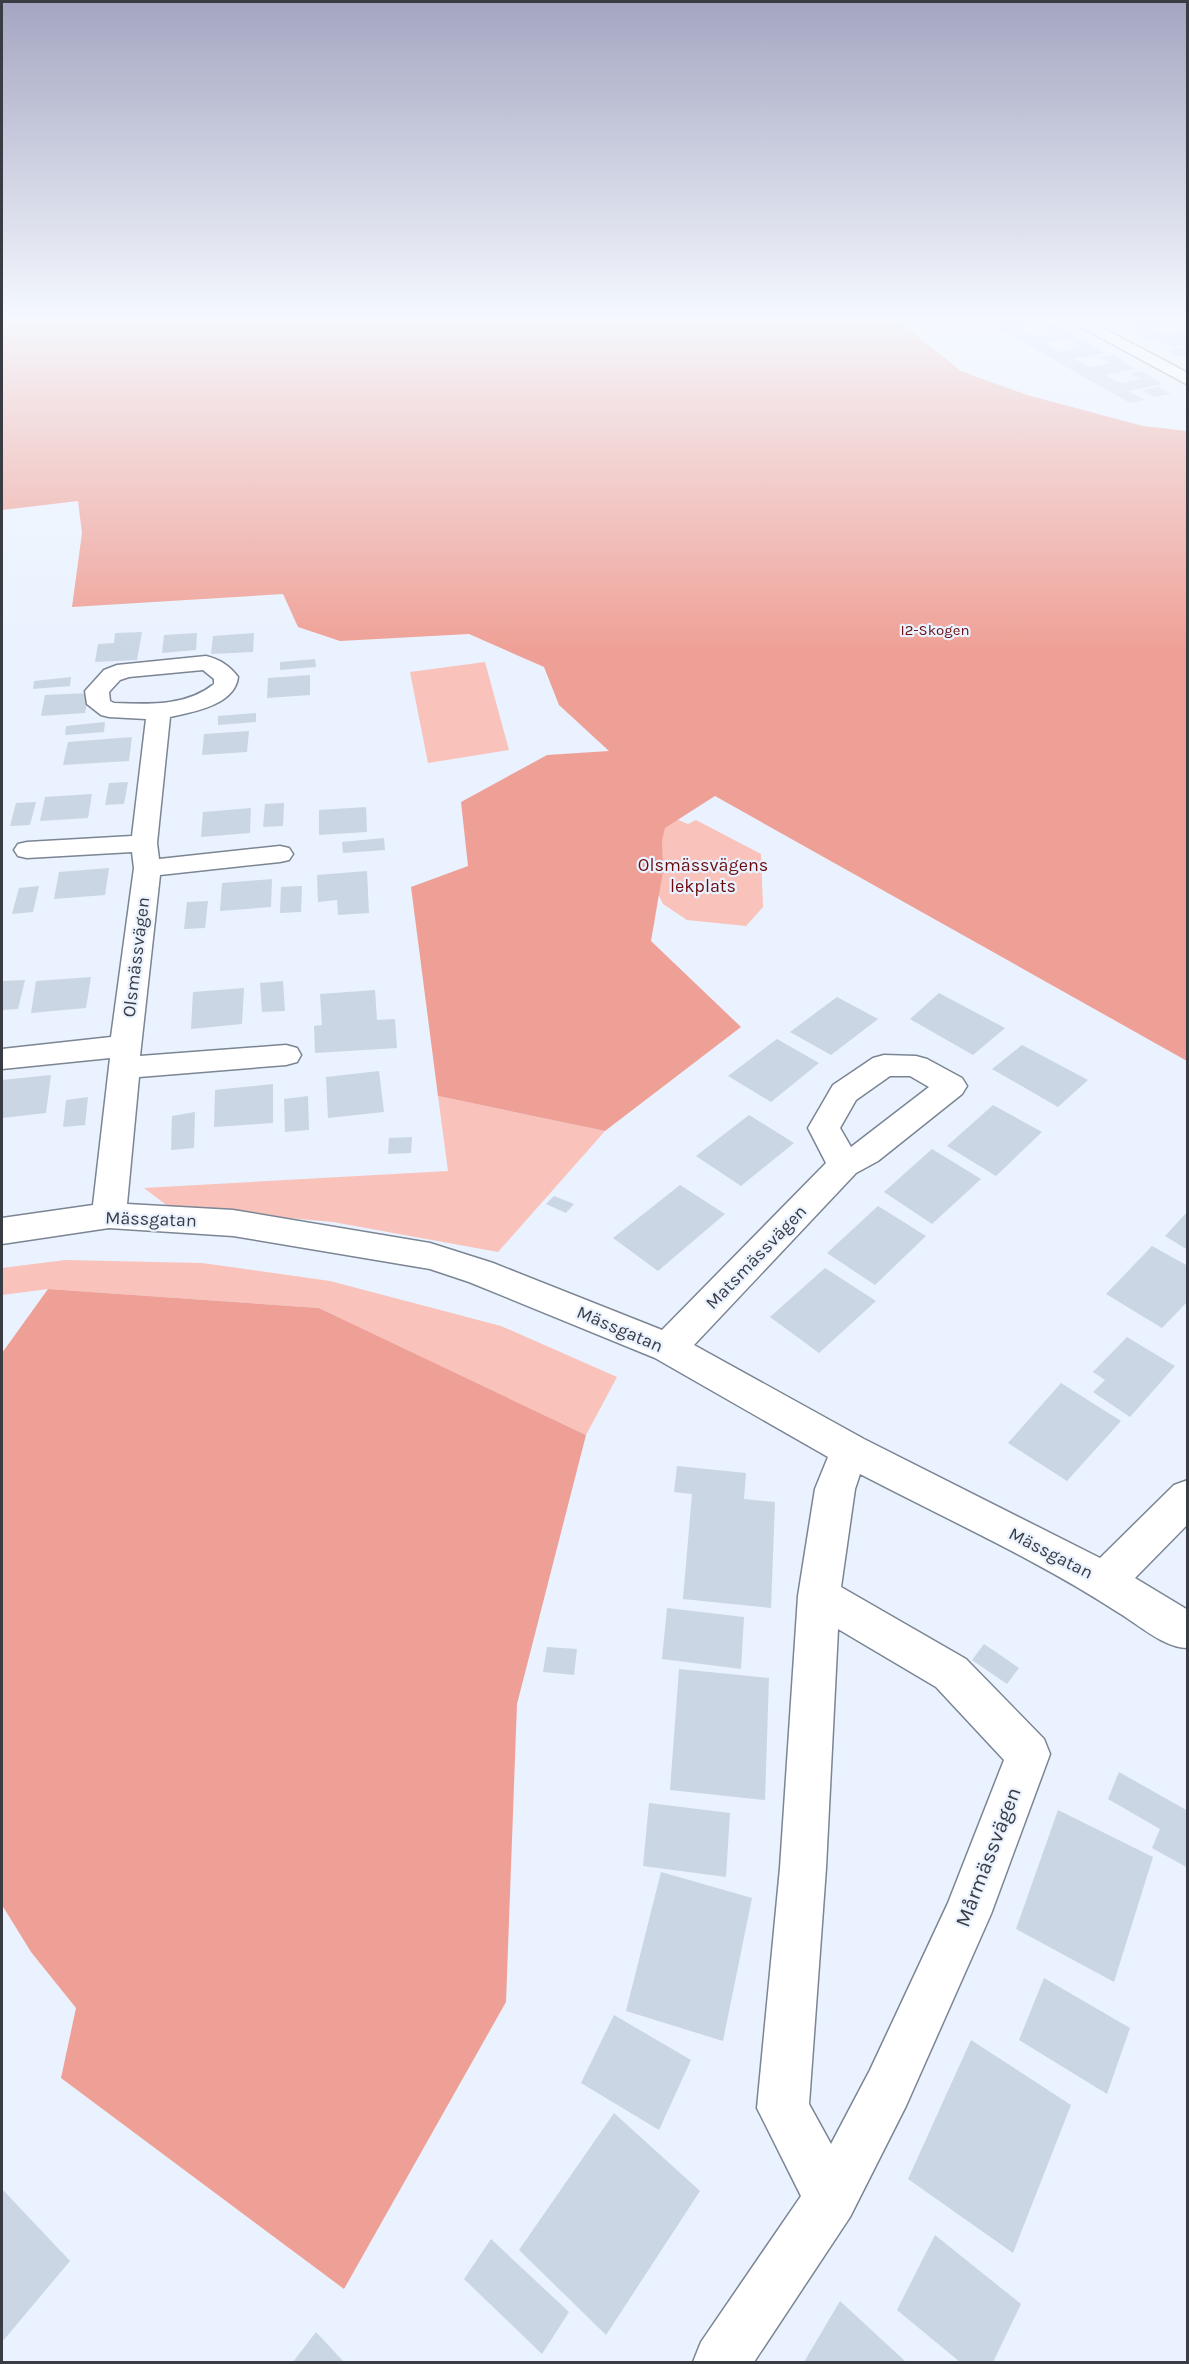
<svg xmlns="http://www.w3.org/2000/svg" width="1189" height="2364" viewBox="0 0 1189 2364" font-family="Karla,sans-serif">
<rect width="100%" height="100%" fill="#e9f2fe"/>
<path fill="#f9c2ba" d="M 485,662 L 509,750 L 428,763 L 410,672 Z
M 669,816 L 688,824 L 696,820 L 761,854 L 763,907 L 746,926 L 687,920 L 663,904 L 640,857 Z
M 438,1096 L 605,1131 L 498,1252 L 333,1222 L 169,1207 L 144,1188 L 448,1171 Z
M 65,1260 L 202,1263 L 330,1281 L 501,1326 L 617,1377 L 586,1435 L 319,1308 L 48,1289 L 2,1295 L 2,1268 Z"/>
<path fill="#efa096" d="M 2,319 L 896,319 L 961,371 L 1027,395 L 1143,426 L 1187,431 L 1187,1061 L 715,796 L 665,828 L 662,840 L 663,871 L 651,941 L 741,1027 L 605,1131 L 438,1096 L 411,887 L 468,866 L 461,802 L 547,755 L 609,751 L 559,705 L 544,667 L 469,634 L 340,641 L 298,627 L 283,594 L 72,607 L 82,533 L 78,501 L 2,510 Z
M 48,1289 L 319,1308 L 586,1435 L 517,1704 L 506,2002 L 344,2289 L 61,2078 L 76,2008 L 31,1952 L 2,1905 L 2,1353 Z"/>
<path fill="#cad6e4" d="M 989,319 L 1009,319 L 1013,321 L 1039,319 L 1048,324 L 1020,329 L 1033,336 L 1052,333 L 1041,327 L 1055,324 L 1076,337 L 1045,343 L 1060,352 L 1082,347 L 1072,342 L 1084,340 L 1105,353 L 1074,359 L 1089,367 L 1110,363 L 1100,357 L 1114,355 L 1135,369 L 1105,375 L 1120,383 L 1140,379 L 1129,373 L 1142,371 L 1162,384 L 1128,391 L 1145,400 L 1130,403 L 992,325 L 998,324 Z
M 1108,319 L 1161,319 L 1172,325 L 1140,331 L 1121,321 L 1115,323 Z
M 1155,330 L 1165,335 L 1186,331 L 1188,345 L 1173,347 L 1154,338 L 1148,339 L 1137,333 Z
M 1184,347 L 1188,348 L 1188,356 L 1177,356 L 1167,350 Z
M 1159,387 L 1171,394 L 1154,397 L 1142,390 Z
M 142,632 L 137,660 L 95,662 L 98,644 L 114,643 L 115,633 Z
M 197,633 L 196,650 L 162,653 L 164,635 Z
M 254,633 L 253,652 L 211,654 L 213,636 Z
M 315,659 L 316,667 L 280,670 L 280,662 Z
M 310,675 L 310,695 L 267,698 L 268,678 Z
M 71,677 L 70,686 L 33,689 L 34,681 Z
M 89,693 L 85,713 L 41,716 L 45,695 Z
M 256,713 L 256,722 L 218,725 L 218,716 Z
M 105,722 L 104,732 L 65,735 L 66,726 Z
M 249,731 L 247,752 L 202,755 L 204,734 Z
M 132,737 L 129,761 L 63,765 L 68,742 Z
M 128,782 L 124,804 L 105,805 L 109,783 Z
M 92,794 L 88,818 L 40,821 L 45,797 Z
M 36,802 L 30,825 L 10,826 L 16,803 Z
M 284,803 L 283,826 L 263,827 L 265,804 Z
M 366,807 L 367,832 L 319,835 L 319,810 Z
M 251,808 L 250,833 L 201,837 L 203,812 Z
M 384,838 L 385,850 L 343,853 L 342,842 Z
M 109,868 L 105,895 L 54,899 L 59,872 Z
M 367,871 L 369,913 L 338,915 L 337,900 L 318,902 L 317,875 Z
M 272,879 L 271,907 L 220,911 L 222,883 Z
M 39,886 L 33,912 L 12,914 L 19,888 Z
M 302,886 L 301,912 L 280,913 L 281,887 Z
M 208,901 L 205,928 L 184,929 L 187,902 Z
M 91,977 L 86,1008 L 31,1013 L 36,981 Z
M 25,980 L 18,1009 L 2,1010 L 2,981 Z
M 283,981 L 285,1011 L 262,1012 L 260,983 Z
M 244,988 L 242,1024 L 191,1029 L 193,992 Z
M 375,990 L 377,1020 L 395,1019 L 397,1048 L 315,1053 L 314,1026 L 322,1025 L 320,994 Z
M 939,993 L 1005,1028 L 973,1055 L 910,1019 Z
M 837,997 L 878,1019 L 831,1055 L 790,1032 Z
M 777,1039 L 819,1063 L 771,1102 L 728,1076 Z
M 1022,1045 L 1088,1080 L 1058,1107 L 992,1069 Z
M 379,1071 L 384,1112 L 328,1118 L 326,1077 Z
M 51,1075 L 46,1113 L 2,1118 L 2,1080 Z
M 273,1084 L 273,1123 L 214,1127 L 215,1090 Z
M 308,1096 L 309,1130 L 285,1132 L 284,1099 Z
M 88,1097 L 85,1125 L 63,1127 L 66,1100 Z
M 993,1105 L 1042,1132 L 996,1176 L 947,1146 Z
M 195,1112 L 194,1148 L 171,1150 L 172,1116 Z
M 749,1115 L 794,1143 L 741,1186 L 696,1156 Z
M 412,1137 L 411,1153 L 388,1154 L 389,1138 Z
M 932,1149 L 981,1179 L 932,1224 L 884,1192 Z
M 680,1185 L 725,1214 L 658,1271 L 613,1238 Z
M 554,1196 L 574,1204 L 566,1213 L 546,1204 Z
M 878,1206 L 926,1236 L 875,1285 L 827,1253 Z
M 1188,1211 L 1188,1250 L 1165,1236 Z
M 1152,1246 L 1188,1266 L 1188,1301 L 1162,1328 L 1106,1294 Z
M 825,1268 L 876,1301 L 819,1353 L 770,1317 Z
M 1127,1337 L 1175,1366 L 1130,1417 L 1093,1392 L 1105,1380 L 1093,1372 Z
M 1061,1383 L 1121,1421 L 1067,1481 L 1008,1443 Z
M 677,1466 L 746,1473 L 744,1499 L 775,1502 L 771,1608 L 683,1599 L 692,1494 L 674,1492 Z
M 667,1608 L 744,1617 L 741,1669 L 662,1659 Z
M 984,1644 L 1019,1668 L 1007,1684 L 972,1660 Z
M 547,1647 L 577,1649 L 574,1675 L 543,1672 Z
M 679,1669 L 769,1678 L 765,1800 L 670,1790 Z
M 1119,1772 L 1188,1811 L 1188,1868 L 1152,1848 L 1160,1829 L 1108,1799 Z
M 649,1803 L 730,1813 L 726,1877 L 643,1866 Z
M 1058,1810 L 1153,1857 L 1114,1982 L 1016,1929 Z
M 661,1872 L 752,1898 L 723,2041 L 626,2011 Z
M 1044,1978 L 1130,2028 L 1107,2094 L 1019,2040 Z
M 614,2015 L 691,2060 L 659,2130 L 581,2083 Z
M 971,2040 L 1071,2105 L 1013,2253 L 908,2179 Z
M 614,2113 L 700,2191 L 606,2335 L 519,2250 Z
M 2,2189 L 70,2261 L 2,2342 Z
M 935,2235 L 1021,2304 L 993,2362 L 960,2362 L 897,2310 Z
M 491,2239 L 569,2312 L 542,2354 L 464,2279 Z
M 840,2301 L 906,2362 L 804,2362 Z
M 316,2332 L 344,2362 L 293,2362 Z"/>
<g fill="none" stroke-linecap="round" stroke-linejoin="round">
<defs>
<path id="minor" d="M 1066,319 L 1086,319 L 1188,373 L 1188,385 Z
M 206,656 C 219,659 230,666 238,677 C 235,705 193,712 170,717 L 157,843 L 159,859 L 280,846 L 289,848 L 293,854 L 289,860 L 280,862 L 160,875 L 140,1056 L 286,1045 L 297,1048 L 301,1055 L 297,1062 L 286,1065 L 139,1077 L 127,1204 L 233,1210 L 430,1243 L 493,1263 L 662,1330 L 826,1163 L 808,1128 L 833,1085 L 873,1058 L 884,1055 L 916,1056 L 927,1059 L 962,1078 L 967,1086 L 962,1094 L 878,1161 L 856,1173 L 694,1345 L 864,1439 L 1100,1558 L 1174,1485 L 1188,1480 L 1188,1524 L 1135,1578 L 1188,1610 L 1188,1648 C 1164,1648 1139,1625 1119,1613 C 1038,1560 946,1519 860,1474 L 855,1489 L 841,1587 L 966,1659 L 1044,1739 L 1050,1754 L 991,1914 L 906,2106 L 850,2217 L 754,2362 L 693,2362 L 701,2342 L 801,2196 L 757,2108 L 780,1868 L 798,1596 L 815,1489 L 828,1457 L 655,1358 L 469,1282 L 430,1269 L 233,1236 L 109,1228 L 2,1244 L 2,1218 L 93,1205 L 110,1058 L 2,1069 L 2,1049 L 111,1037 L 134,868 L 132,852 L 27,858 L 18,856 L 14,850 L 18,844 L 27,842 L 132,836 L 146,719 L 109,717 L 101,715 L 87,704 L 85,691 L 104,670 L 117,665 ZM 203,670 L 214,679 L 214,684 C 185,707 149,704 114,703 L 110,701 L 109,692 L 120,680 L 129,677 ZM 890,1076 L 910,1076 L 929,1087 L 851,1147 L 840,1128 L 856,1100 ZM 838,1629 L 936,1687 L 1004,1760 L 948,1903 L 870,2070 L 831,2144 L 809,2104 L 826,1868 Z"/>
</defs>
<use href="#minor" stroke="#7b8593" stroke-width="3"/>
<use href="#minor" fill="#fff" fill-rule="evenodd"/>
</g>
<linearGradient id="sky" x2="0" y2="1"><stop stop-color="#a4a6c1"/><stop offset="0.49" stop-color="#f5f9ff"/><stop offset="1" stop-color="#f5f9ff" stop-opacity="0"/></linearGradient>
<rect width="1189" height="650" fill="url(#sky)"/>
<g text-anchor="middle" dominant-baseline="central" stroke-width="4.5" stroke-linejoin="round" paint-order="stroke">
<g font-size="15" fill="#6b0d0e" stroke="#e9f2fe">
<text x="935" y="630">I2-Skogen</text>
</g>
<g font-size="18" fill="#6b0d0e" stroke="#e9f2fe">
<text x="703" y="865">Olsmässvägens<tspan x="703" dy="21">lekplats</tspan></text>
</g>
<g font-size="18" fill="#393d43" stroke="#e9f2fe">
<text transform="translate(136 957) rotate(-83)">Olsmässvägen</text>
<text transform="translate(151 1219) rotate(2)">Mässgatan</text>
<text transform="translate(756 1257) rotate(-46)">Matsmässvägen</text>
<text transform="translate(620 1329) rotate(23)">Mässgatan</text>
<text transform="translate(1051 1553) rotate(27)">Mässgatan</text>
</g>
<g font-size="21" fill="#393d43" stroke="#e9f2fe">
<text transform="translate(988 1857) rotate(-69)">Mårmässvägen</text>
</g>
</g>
<rect width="1189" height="2364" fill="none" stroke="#393d43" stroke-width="6"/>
</svg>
